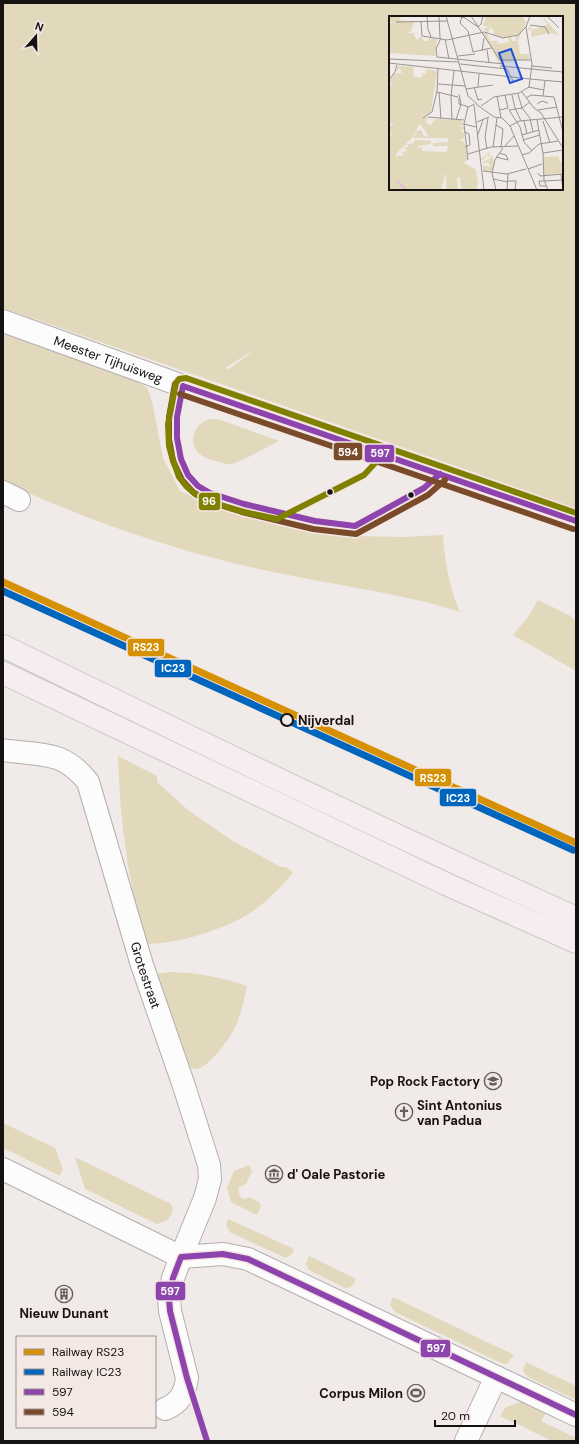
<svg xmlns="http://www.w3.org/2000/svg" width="579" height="1444" viewBox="0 0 579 1444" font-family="'DM Sans',sans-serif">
<rect width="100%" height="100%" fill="#f0eae8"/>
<path fill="#e2d9bc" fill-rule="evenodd" d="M 3,3 L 576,3 L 576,508 L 3,308 ZM 390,17 L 562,17 L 562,189 L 390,189 ZM 257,348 L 229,369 L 225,368 Z
M 3,334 L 133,379 L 147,388 L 152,401 L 163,458 L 180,491 L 212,505 L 273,523 L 311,530 L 358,536 L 404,537 L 443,535 C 445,562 449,587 460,612 C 446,608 432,603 417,600 C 356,586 294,578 233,563 C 154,544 77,515 3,482 Z
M 210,419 L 218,419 L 279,441 C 266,447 244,461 231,464 C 226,465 220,462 216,461 C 211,460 205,458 201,455 C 187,444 193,423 210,419 Z
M 538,600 L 569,615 L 576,621 L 576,671 L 513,635 L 528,617 Z
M 118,756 L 157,776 L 157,782 L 189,811 L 233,841 L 281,867 L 286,867 L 293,872 C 283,886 269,899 256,909 C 228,929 179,944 145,944 C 138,913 130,882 126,851 C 121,819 119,788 118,756 Z
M 171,972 C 199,973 221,977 247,986 C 244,1002 240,1018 233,1031 C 228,1041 207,1069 196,1069 C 192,1069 190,1067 188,1064 L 155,974 Z
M 3,1123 L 55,1148 L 63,1169 L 60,1176 L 3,1148 Z
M 75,1157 L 171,1204 L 173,1210 L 168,1220 L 157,1224 L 85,1189 Z
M 249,1165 L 252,1171 L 246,1184 L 238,1188 L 240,1197 L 245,1199 L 249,1197 L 260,1203 L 261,1206 L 257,1215 L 231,1202 L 227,1188 L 234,1171 Z
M 228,1219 L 294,1249 L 292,1254 L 286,1258 L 231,1233 L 226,1226 Z
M 309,1256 L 356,1279 C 353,1285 352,1288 345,1288 L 309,1270 L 306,1264 Z
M 393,1297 L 514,1355 L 507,1364 L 501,1363 L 395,1312 L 390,1305 Z
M 526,1362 L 576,1386 L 576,1400 L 528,1377 L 523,1371 Z
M 520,1402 L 525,1402 L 546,1413 L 541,1421 L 576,1438 L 576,1441 L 552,1441 L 500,1416 L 506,1407 Z"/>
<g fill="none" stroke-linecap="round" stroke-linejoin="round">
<defs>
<g id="minor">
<path id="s1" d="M 3,321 L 183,386 L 576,521"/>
<path d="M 3,492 L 19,500"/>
<path id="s2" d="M 3,750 C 40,756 62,749 88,782 L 142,965 L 184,1086 L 209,1165 L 210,1179 L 205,1198 L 181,1257 L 173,1278 L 169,1298 L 170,1311 L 187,1378 C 185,1393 180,1403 165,1409"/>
<path d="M 3,1169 L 181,1257 L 223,1254 L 248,1259 L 576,1415"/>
<path d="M 466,1441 L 496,1377"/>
</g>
<path id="major" d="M 3,646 C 193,739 384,831 576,918
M 3,673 L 446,884 L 576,942"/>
</defs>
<use href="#minor" stroke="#b4afae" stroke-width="24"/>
<use href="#major" stroke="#cbc8c7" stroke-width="24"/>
<use href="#minor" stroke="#fdfcfc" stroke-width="22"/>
<use href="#major" stroke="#f5edef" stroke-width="22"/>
<defs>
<path id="bus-1" d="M 183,386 L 576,521
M 183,386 L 177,417 L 177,438 L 181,459 L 188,475 L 198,486 L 210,493 L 244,504 L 315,521 L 355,526 L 424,488 L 440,474
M 207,1441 L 187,1378 L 170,1311 L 169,1298 L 173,1278 L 181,1257 L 223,1254 L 248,1259 L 576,1415"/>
<path id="bus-2" d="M 175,384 L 169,417 L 169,439 L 173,461 L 182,480 L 193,492 L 208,501 L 242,512 L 313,529 L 356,534 L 428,495 L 445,480
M 180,394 L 573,529"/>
<path id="bus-3" d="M 377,461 L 364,475 L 277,519 L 244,512 L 213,503 L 195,494 L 186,486 L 179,477 L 172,457 L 169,446 L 168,424 L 176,383 L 179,379 L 186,378 L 576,513"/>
</defs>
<use href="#bus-1" stroke="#f4e8e5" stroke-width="9"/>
<use href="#bus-2" stroke="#f4e8e5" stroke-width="9"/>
<use href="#bus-3" stroke="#f4e8e5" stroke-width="9"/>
<use href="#bus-1" stroke="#8e44ad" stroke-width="6"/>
<use href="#bus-2" stroke="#7a4b2a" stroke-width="6"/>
<use href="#bus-3" stroke="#808000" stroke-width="6"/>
<defs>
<path id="rail-1" d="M 3,582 L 576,843"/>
<path id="rail-2" d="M 3,591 L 573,850"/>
</defs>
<use href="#rail-1" stroke="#f4e8e5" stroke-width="10"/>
<use href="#rail-2" stroke="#f4e8e5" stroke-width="10"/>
<use href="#rail-1" stroke="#d59003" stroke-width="7"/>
<use href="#rail-2" stroke="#0065bd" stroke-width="7"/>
</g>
<defs>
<symbol id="school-ring" viewBox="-11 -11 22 22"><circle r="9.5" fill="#f4e8e5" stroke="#625e5c" stroke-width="1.5"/><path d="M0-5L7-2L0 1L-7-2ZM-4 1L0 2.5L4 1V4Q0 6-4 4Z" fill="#625e5c"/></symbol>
<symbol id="church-ring" viewBox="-11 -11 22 22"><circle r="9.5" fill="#f4e8e5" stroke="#625e5c" stroke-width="1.5"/><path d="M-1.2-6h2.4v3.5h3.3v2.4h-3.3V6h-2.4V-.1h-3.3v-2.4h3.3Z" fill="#625e5c"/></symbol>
<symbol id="museum-ring" viewBox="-11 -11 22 22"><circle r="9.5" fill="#f4e8e5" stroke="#625e5c" stroke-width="1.5"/><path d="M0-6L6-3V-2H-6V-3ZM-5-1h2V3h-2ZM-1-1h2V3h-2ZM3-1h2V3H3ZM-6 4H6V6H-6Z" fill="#625e5c"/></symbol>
<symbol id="building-ring" viewBox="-11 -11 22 22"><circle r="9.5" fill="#f4e8e5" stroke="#625e5c" stroke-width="1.5"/><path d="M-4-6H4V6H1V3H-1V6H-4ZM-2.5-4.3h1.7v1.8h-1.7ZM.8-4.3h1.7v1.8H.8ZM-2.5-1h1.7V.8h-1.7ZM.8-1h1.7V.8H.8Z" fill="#625e5c"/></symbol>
<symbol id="stadium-ring" viewBox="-11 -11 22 22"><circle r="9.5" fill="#f4e8e5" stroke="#625e5c" stroke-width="1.5"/><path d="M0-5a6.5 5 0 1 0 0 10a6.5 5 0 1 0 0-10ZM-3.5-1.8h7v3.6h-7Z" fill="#625e5c"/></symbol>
</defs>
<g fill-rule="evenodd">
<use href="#school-ring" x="483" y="1071" width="20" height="20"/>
<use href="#church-ring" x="394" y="1102" width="20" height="20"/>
<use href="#museum-ring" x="264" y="1164" width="20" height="20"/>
<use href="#building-ring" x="54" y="1284" width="20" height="20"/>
<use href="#stadium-ring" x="406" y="1383" width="20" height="20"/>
</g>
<g fill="#161211" stroke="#f4e8e5" stroke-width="1.5">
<circle cx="330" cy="492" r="3.5"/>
<circle cx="411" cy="495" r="3.5"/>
</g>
<circle fill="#f4e8e5" stroke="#161211" stroke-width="2" cx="287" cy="720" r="6"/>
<g text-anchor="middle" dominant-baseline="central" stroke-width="4" stroke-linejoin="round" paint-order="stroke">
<g font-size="13" fill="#161211" stroke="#f4e8e5">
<text stroke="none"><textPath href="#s1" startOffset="112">Meester Tijhuisweg</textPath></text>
<text stroke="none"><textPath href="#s2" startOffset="296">Grotestraat</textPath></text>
</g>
<g font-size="13" font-weight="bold" fill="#161211" stroke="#f4e8e5" text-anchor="start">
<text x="298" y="720">Nijverdal</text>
</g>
<g font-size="13" font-weight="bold" fill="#161211" stroke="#f4e8e5" text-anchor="end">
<text x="480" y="1081">Pop Rock Factory</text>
<text x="417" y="1105" text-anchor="start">Sint Antonius<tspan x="417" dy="15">van Padua</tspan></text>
<text x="287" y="1174" text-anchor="start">d' Oale Pastorie</text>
<text x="64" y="1313" text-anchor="middle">Nieuw Dunant</text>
<text x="403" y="1393">Corpus Milon</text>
</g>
</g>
<g transform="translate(389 16)">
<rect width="174" height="174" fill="#f0eae8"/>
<path d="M 0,0 L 17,0 L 12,0 L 11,4 L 25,6 L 22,15 L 18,17 L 24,17 L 28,24 L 32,20 L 35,25 L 39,25 L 40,22 L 48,23 L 46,40 L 0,37 L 0,7 L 7,6 L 0,6 ZM 95,0 L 133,0 L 137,6 L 136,11 L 131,17 L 122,20 L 123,25 L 127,25 L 126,20 L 133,16 L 129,24 L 131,38 L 140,38 L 141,43 L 110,47 L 94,17 L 98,17 L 101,25 L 109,25 L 108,28 L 120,26 L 119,21 L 113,22 L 104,18 L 105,15 L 102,11 L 99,16 L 96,15 L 95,12 L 101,11 L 93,9 L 97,4 ZM 151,0 L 157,4 L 170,19 L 161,17 L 159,13 L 160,17 L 142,21 L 143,15 L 139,13 L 141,10 L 143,14 L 159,8 ZM 9,50 L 24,51 L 25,61 L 30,61 L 31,65 L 31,59 L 32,63 L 34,57 L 37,58 L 37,53 L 48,55 L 42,96 L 35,101 L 43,103 L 39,102 L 36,106 L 42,109 L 46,103 L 70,104 L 75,107 L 75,109 L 69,110 L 75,111 L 75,114 L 71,114 L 75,117 L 75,123 L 70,124 L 75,126 L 78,138 L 78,145 L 74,146 L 87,154 L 89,168 L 94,167 L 89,168 L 87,174 L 72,174 L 71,161 L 68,162 L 69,173 L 57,173 L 57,156 L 52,174 L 4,174 L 4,172 L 0,174 L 0,122 L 2,119 L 0,111 L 5,108 L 0,107 L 0,68 L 4,70 L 0,65 L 6,57 L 13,57 L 11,52 L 7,55 ZM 33,102 L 30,110 L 32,109 L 40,121 L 35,120 L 32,114 L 28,115 L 24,122 L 59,122 L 59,126 L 44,127 L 44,130 L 59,130 L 58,136 L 33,135 L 33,131 L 28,132 L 29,130 L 42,128 L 42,125 L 26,124 L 25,127 L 17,129 L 21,130 L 15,132 L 19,135 L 13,136 L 15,139 L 7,140 L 7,149 L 7,138 L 24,121 ZM 102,135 L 100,139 L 104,141 L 105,145 L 103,156 L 94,155 L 94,149 L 100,151 L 101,149 L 98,146 L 94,148 L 94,146 L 102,142 L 98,139 L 94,144 L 92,143 ZM 169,140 L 171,146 L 173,145 L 172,140 L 174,140 L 174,157 L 155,159 L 155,141 Z" fill="#e2d9bc" fill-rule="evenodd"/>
<path fill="none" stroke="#e1b8d9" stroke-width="2" d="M 8,165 L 17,174"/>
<path fill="none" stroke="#999492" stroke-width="1" d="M 38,0 L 39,13 L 42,21M 50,0 L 51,22M 57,0 L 79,80 L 88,88M 68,0 L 76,2 L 89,11M 82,0 L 111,44M 158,0 L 170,12M 73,1 L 71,7 L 79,15 L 84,36 L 102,32M 7,6 L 58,5M 32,6 L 33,20 L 58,24 L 95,16 L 114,22 L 129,19 L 137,11M 141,9 L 156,11 L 160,18M 89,11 L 92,8 L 94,0M 52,22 L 47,33 L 48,41 L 115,48M 56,23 L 60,43M 98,34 L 100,47M 93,35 L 95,22M 69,40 L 86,38M 0,43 L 69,46M 111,44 L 142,44M 0,47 L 141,63M 71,48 L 118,53 L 124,65M 111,50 L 174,56M 143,50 L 163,52M 141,63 L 174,66M 0,64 L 6,56 L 8,49M 156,65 L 154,80 L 165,81 L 174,116M 49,68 L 76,70M 85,71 L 89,84 L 93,83M 89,71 L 90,58M 139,71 L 155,74M 77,73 L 104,69M 48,76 L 69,81M 50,76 L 52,103M 133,76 L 145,92 L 152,97 L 174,132M 129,78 L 133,92 L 141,102 L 144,116M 123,79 L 126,92M 108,80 L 112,102M 70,82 L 70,88 L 80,91 L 85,88M 137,82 L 142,79 L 154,80M 141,86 L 133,92 L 120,94 L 131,111 L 135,126 L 143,135M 87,88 L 105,101 L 113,102 L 121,110 L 148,174M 148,88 L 153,85 L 159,87M 85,89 L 95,174M 92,90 L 105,81 L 130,77 L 140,71 L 143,48 L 137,11 L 141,0M 126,92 L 132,105M 111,94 L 119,92 L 116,79M 149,94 L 168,91M 39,101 L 75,104M 34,102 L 43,96 L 48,75 L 49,53M 63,104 L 62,80 L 65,55M 67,104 L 72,88 L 70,78M 148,104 L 154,137 L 155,164 L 159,174M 135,105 L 138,118M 154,105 L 161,127M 88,106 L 100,101M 75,108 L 87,111M 107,109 L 114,113 L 112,132M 121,110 L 130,105 L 174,101M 76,116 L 80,118 L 81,129 L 76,131M 133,119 L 150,114M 88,121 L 94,104M 134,124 L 151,119M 104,131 L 108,102M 115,131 L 125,120M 98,133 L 96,121 L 99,102M 154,137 L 174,134M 79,138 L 102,131 L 129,130M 133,139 L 140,137 L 150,128 L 169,125M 107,141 L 119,144 L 117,139 L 110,137M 79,144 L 75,108 L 79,91M 139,153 L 153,148M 94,155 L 118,158 L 137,153M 149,157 L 151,160 L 174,158M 172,158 L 174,174M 104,163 L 119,166M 119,165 L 127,165 L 126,174M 155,165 L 174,164M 155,165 L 150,165 L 151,170 L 157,170M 107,174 L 103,157 L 106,144 L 114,132M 118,174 L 119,158"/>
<path fill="#1d4ed8" fill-opacity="0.15" stroke="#1d4ed8" stroke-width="2" d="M 122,33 L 133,63 L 121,67 L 110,37 Z"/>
<rect width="174" height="174" fill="none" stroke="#161211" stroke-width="2"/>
</g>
<g stroke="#f4e8e5" stroke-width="1.5">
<rect x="333" y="442" width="30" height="19" rx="4" fill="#7a4b2a"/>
<rect x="364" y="444" width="31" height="19" rx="4" fill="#8e44ad"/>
<rect x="198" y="492" width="23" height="19" rx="4" fill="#808000"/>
<rect x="127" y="638" width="38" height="19" rx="4" fill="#d59003"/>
<rect x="154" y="659" width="38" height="19" rx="4" fill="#0065bd"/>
<rect x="414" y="768" width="38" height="19" rx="4" fill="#d59003"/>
<rect x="439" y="788" width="38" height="19" rx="4" fill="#0065bd"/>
<rect x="155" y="1281" width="31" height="20" rx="4" fill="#8e44ad"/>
<rect x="420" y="1339" width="31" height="19" rx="4" fill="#8e44ad"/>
</g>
<g font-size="11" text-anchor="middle" font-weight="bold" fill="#fff">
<text x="348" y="456">594</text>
<text x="380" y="457">597</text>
<text x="209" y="505">96</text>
<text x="146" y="651">RS23</text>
<text x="173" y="672">IC23</text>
<text x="433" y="782">RS23</text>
<text x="458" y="802">IC23</text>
<text x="170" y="1295">597</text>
<text x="436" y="1352">597</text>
</g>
<rect width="579" height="1444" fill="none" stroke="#161211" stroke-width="8"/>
<rect x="16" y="1336" width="140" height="92" fill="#f4e8e5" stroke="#9b9290"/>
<rect x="24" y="1349" width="20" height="6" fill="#d59003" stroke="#9b9290"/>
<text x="52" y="1356" font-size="12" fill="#161211">Railway RS23</text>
<rect x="24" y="1369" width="20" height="6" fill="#0065bd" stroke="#9b9290"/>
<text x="52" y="1376" font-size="12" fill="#161211">Railway IC23</text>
<rect x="24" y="1389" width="20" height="6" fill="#8e44ad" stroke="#9b9290"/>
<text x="52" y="1396" font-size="12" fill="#161211">597</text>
<rect x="24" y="1409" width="20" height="6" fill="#7a4b2a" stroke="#9b9290"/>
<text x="52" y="1416" font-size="12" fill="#161211">594</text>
<g transform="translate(36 36) rotate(20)" stroke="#f4e8e5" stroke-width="3" paint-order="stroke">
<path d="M0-3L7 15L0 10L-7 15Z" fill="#161211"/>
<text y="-6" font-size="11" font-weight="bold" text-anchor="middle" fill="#161211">N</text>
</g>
<path d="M435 1420v6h80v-6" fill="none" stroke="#161211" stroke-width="2"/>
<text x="441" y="1420" font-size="12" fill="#161211" stroke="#f4e8e5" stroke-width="3" paint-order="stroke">20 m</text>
</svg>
